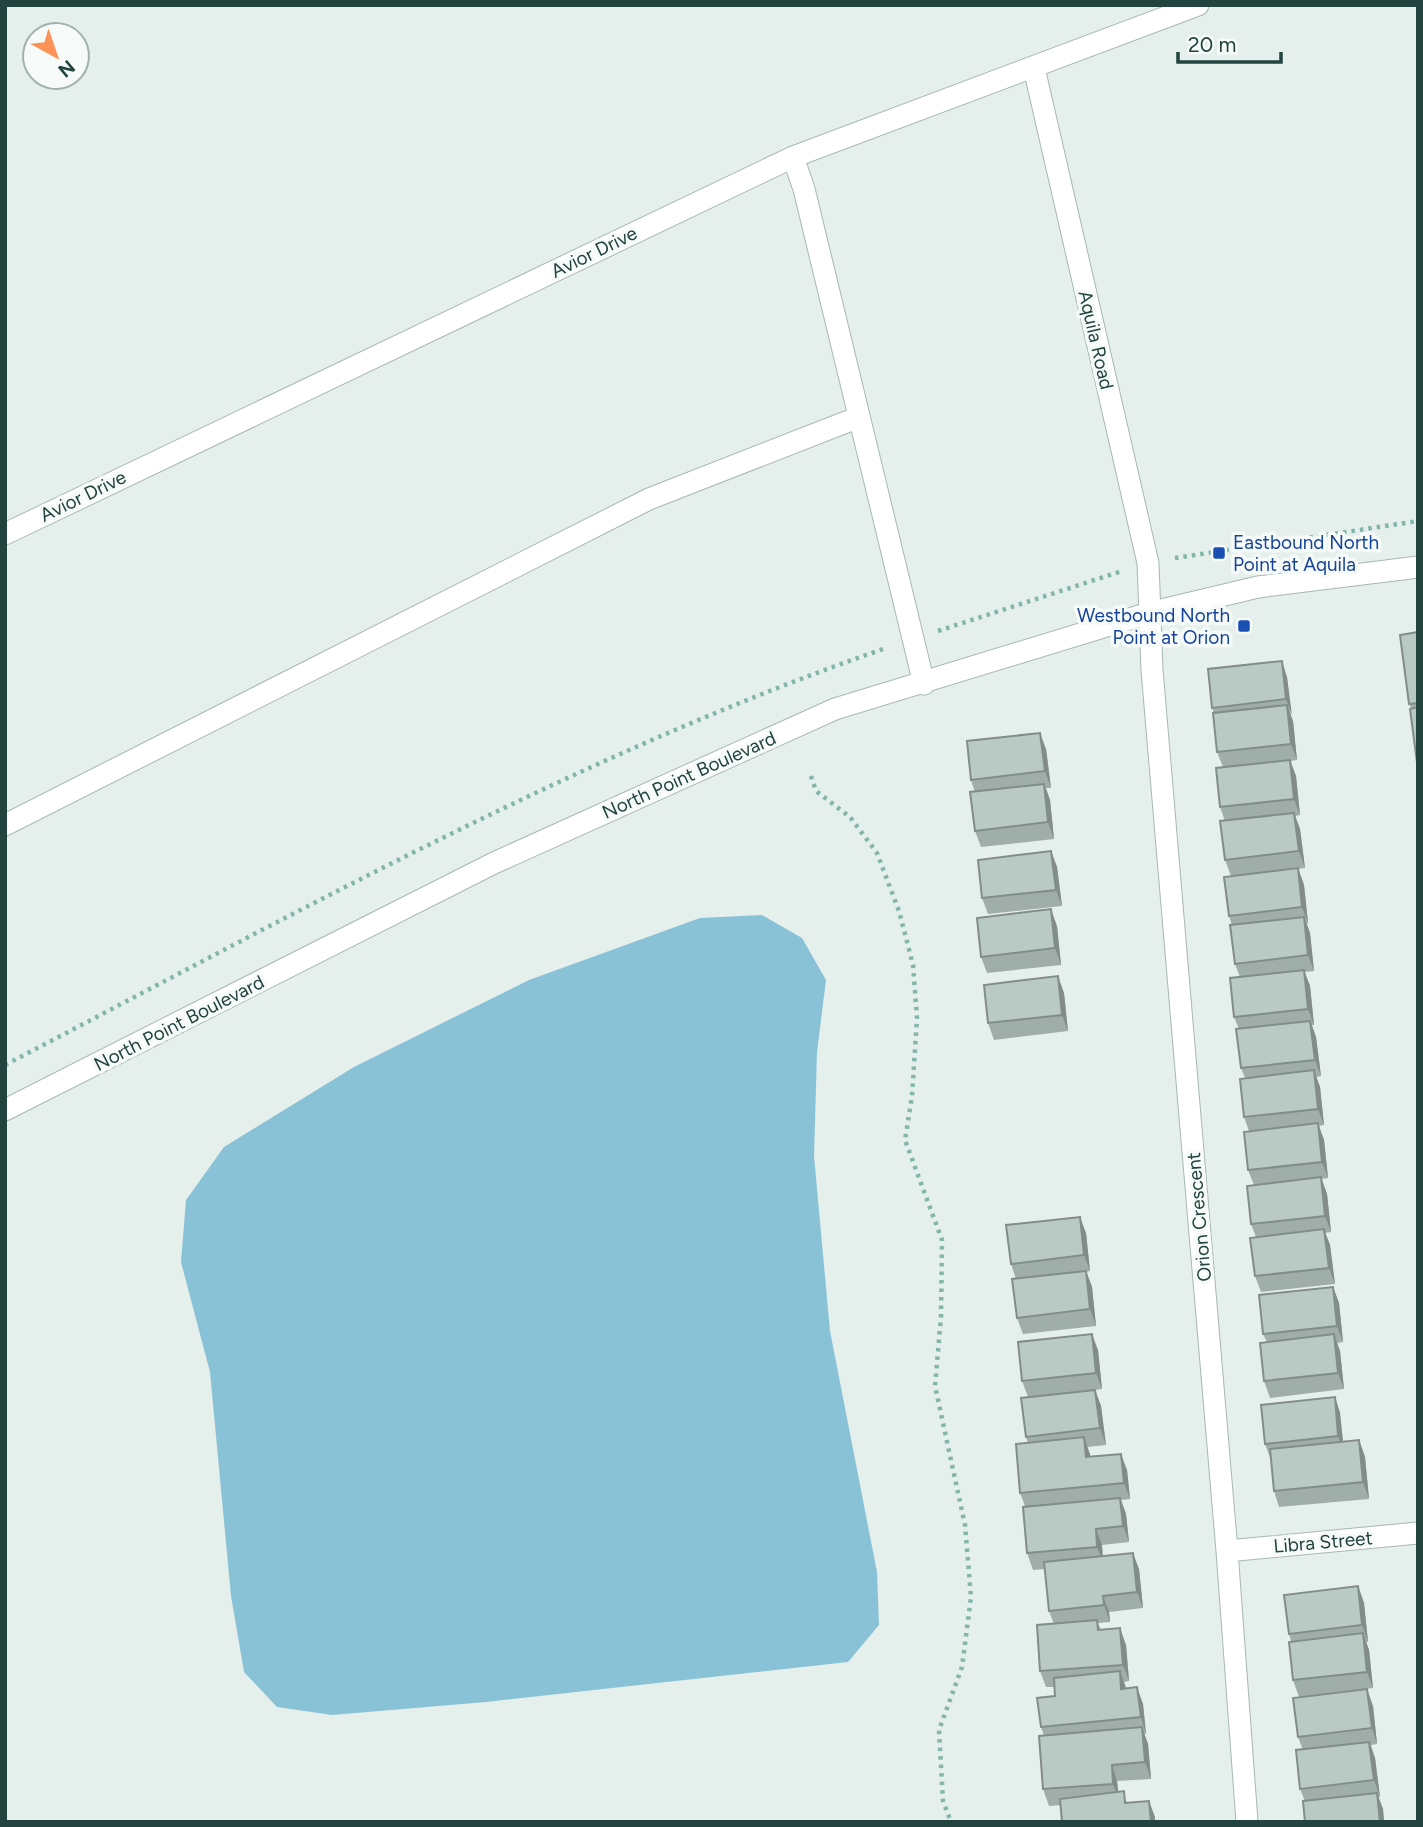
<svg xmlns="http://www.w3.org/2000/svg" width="1423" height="1827" viewBox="0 0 1423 1827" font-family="Figtree,sans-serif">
<rect width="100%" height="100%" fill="#e5efeb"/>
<path fill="#89c2d7" d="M 762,915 L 802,938 L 826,980 L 817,1052 L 814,1156 L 830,1331 L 877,1572 L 879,1625 L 848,1662 L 486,1702 L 332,1715 L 277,1707 L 244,1672 L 231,1596 L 210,1372 L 181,1262 L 186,1200 L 224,1147 L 354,1067 L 529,980 L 700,918 Z"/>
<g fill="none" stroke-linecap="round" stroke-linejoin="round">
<defs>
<path id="minor" d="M 1034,68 L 1148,563 L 1152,670 L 1227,1551 L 1247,1822
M 793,157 L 804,189 L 924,684
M 5,534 L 793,157 L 1198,5
M 5,825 L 649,499 L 859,417
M 5,1110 L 494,863 L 835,709 L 1149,613 L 1258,587 L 1418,567
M 1227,1551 L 1418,1533"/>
</defs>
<use href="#minor" stroke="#a7b8b4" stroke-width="23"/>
<path stroke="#83b5ab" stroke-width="4.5" stroke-dasharray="3.5 5" stroke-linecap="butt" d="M 1175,558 L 1418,521
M 938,631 L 1122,571
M 811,776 L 816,791 L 850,817 L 877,853 L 899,911 L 913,965 L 917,1018 L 912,1096 L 905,1140 L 942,1240 L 941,1317 L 935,1386 L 965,1525 L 971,1597 L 962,1667 L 939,1730 L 943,1801 L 951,1822
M 5,1065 C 293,915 579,754 886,648"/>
<use href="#minor" stroke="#fff" stroke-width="21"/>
</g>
<path fill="#9faea9" d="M 1418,632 L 1418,770 L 1411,708 L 1409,704 Z
M 1287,677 L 1291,716 L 1293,721 L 1297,760 L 1290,761 L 1296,776 L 1300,815 L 1295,816 L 1300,829 L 1305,868 L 1298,869 L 1304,885 L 1308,923 L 1307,924 L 1310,933 L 1314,971 L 1304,972 L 1310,986 L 1314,1025 L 1312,1025 L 1316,1037 L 1321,1076 L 1316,1077 L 1320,1087 L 1324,1125 L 1318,1126 L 1324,1140 L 1328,1178 L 1321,1179 L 1327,1194 L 1331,1232 L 1325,1233 L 1330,1245 L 1335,1284 L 1261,1292 L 1255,1276 L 1256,1237 L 1251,1224 L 1254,1185 L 1248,1170 L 1249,1131 L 1244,1117 L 1245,1078 L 1241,1068 L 1239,1029 L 1234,1017 L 1240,977 L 1235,964 L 1232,925 L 1229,916 L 1231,876 L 1225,860 L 1225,821 L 1220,807 L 1223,767 L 1217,752 L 1214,713 L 1212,708 Z
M 1046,749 L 1051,788 L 1046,788 L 1050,800 L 1054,839 L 981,847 L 975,831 L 975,792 L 971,780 Z
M 1051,851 L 1057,867 L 1062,906 L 988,914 L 982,898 Z
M 1057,926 L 1061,965 L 987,973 L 981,957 Z
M 1064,993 L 1068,1031 L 994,1040 L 988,1023 Z
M 1086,1233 L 1090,1271 L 1086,1272 L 1092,1287 L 1096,1326 L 1023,1334 L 1017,1318 L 1016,1279 L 1011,1264 Z
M 1333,1287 L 1339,1303 L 1343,1342 L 1337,1343 L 1340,1351 L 1344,1389 L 1270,1398 L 1264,1381 L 1267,1342 L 1263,1334 Z
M 1098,1350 L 1102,1389 L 1095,1390 L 1101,1406 L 1106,1445 L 1087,1447 L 1090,1457 L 1127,1470 L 1130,1499 L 1121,1500 L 1126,1514 L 1129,1542 L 1102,1545 L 1103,1556 L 1139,1569 L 1143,1608 L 1109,1612 L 1110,1622 L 1098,1623 L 1101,1630 L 1126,1645 L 1129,1681 L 1124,1682 L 1126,1688 L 1143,1704 L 1146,1734 L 1144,1734 L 1148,1744 L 1151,1779 L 1117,1781 L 1118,1792 L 1128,1803 L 1149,1801 L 1155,1822 L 1062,1822 L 1061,1805 L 1049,1806 L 1043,1789 L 1044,1736 L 1041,1727 L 1055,1696 L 1055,1687 L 1046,1687 L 1040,1671 L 1054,1624 L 1049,1611 L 1045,1569 L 1033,1570 L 1027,1553 L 1025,1506 L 1020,1493 L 1028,1443 L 1026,1437 L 1028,1397 L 1022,1381 Z
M 1335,1397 L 1340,1413 L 1343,1442 L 1359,1440 L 1365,1457 L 1369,1499 L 1279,1507 L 1274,1491 L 1271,1460 L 1265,1444 Z
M 1358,1586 L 1364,1603 L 1368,1642 L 1366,1642 L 1369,1650 L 1373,1688 L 1299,1697 L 1293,1680 L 1291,1641 L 1289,1634 Z
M 1373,1706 L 1377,1744 L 1371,1745 L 1375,1758 L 1380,1797 L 1378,1797 L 1383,1809 L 1384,1822 L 1305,1822 L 1305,1801 L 1300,1789 L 1303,1750 L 1298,1737 Z"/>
<path fill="#828d8a" d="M 1282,661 L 1287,677 L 1292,715 L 1286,699 Z
M 1287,705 L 1293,721 L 1297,760 L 1291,744 Z
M 1040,733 L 1046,749 L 1051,788 L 1045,771 Z
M 1290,760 L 1296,776 L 1300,815 L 1294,799 Z
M 1044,784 L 1050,800 L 1054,839 L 1048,822 Z
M 1294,813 L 1300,829 L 1305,868 L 1299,851 Z
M 1051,851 L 1057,867 L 1062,906 L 1056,890 Z
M 1298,868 L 1304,885 L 1308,923 L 1302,907 Z
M 1051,909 L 1057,926 L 1061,965 L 1055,948 Z
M 1304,917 L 1310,933 L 1314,971 L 1308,955 Z
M 1304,970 L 1310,986 L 1314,1025 L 1308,1009 Z
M 1058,976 L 1064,993 L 1068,1031 L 1062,1015 Z
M 1310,1021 L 1316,1037 L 1321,1076 L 1315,1060 Z
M 1314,1070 L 1320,1087 L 1324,1125 L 1318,1109 Z
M 1318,1123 L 1324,1140 L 1328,1178 L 1322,1162 Z
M 1321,1177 L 1327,1194 L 1331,1232 L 1325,1216 Z
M 1080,1217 L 1086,1233 L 1090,1271 L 1084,1255 Z
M 1324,1229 L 1330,1245 L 1335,1284 L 1329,1268 Z
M 1086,1271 L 1092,1287 L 1096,1326 L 1090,1309 Z
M 1333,1287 L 1339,1303 L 1343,1342 L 1337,1326 Z
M 1092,1334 L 1098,1350 L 1102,1389 L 1096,1373 Z
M 1334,1334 L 1340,1351 L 1344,1389 L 1338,1373 Z
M 1095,1390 L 1101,1406 L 1106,1445 L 1100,1428 Z
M 1335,1397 L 1340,1413 L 1344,1452 L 1338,1436 Z
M 1084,1437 L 1090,1454 L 1092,1474 L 1086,1457 Z
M 1359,1440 L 1365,1457 L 1369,1499 L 1363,1482 Z
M 1121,1454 L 1127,1470 L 1130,1499 L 1124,1483 Z
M 1120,1498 L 1126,1514 L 1129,1542 L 1123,1526 Z
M 1096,1529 L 1102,1545 L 1103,1563 L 1097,1547 Z
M 1133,1553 L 1139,1569 L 1143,1608 L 1137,1592 Z
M 1358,1586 L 1364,1603 L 1368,1642 L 1362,1625 Z
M 1103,1596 L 1109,1612 L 1110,1622 L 1104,1605 Z
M 1120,1628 L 1126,1645 L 1129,1681 L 1123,1665 Z
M 1363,1633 L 1369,1650 L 1373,1688 L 1367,1672 Z
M 1120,1671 L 1126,1688 L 1127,1705 L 1121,1689 Z
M 1137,1687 L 1143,1704 L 1146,1734 L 1141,1717 Z
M 1367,1689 L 1373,1706 L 1377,1744 L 1372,1728 Z
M 1142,1727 L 1148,1744 L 1151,1779 L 1145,1762 Z
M 1369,1742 L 1375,1758 L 1380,1797 L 1374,1780 Z
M 1112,1765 L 1117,1781 L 1119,1800 L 1113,1784 Z
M 1377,1793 L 1383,1809 L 1384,1822 L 1380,1822 Z
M 1149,1801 L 1155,1817 L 1155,1822 L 1151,1822 Z"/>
<path fill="#b9cac5" stroke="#828d8a" stroke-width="2" d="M 1418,632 L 1418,703 L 1409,704 L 1400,635 Z
M 1282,661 L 1286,699 L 1212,708 L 1208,669 Z
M 1287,705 L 1291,744 L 1217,752 L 1213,713 Z
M 1418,707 L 1418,770 L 1410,709 Z
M 1040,733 L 1045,771 L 971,780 L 967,741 Z
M 1290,760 L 1294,799 L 1220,807 L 1216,768 Z
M 1044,784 L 1048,822 L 975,831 L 970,792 Z
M 1294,813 L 1299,851 L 1225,860 L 1220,821 Z
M 1051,851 L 1056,890 L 982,898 L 978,860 Z
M 1298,868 L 1302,907 L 1229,916 L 1224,877 Z
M 1051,909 L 1055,948 L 981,957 L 977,918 Z
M 1304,917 L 1308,955 L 1235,964 L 1230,925 Z
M 1304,970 L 1308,1009 L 1234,1017 L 1230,978 Z
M 1058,976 L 1062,1015 L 988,1023 L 984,985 Z
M 1310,1021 L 1315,1060 L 1241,1068 L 1236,1029 Z
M 1314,1070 L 1318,1109 L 1244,1117 L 1240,1079 Z
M 1318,1123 L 1322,1162 L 1248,1170 L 1244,1132 Z
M 1321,1177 L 1325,1216 L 1251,1224 L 1247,1186 Z
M 1080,1217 L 1084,1255 L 1011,1264 L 1006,1225 Z
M 1324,1229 L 1329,1268 L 1255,1276 L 1250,1238 Z
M 1086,1271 L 1090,1309 L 1017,1318 L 1012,1279 Z
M 1333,1287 L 1337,1326 L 1263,1334 L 1259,1295 Z
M 1092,1334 L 1096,1373 L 1022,1381 L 1018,1342 Z
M 1334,1334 L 1338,1373 L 1264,1381 L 1260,1343 Z
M 1095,1390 L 1100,1428 L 1026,1437 L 1021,1398 Z
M 1335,1397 L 1338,1436 L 1265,1444 L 1261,1405 Z
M 1084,1437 L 1086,1457 L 1121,1454 L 1124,1483 L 1020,1493 L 1016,1444 Z
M 1359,1440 L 1363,1482 L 1274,1491 L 1270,1449 Z
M 1120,1498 L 1123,1526 L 1096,1529 L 1097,1547 L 1027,1553 L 1023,1507 Z
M 1133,1553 L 1137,1592 L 1103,1596 L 1104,1605 L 1049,1611 L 1044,1562 Z
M 1358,1586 L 1362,1625 L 1289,1634 L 1284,1595 Z
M 1097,1620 L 1098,1630 L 1120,1628 L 1123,1665 L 1040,1671 L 1037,1625 Z
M 1363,1633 L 1367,1672 L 1293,1680 L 1289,1642 Z
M 1120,1671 L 1121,1689 L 1137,1687 L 1141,1717 L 1041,1727 L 1037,1698 L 1055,1696 L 1054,1678 Z
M 1367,1689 L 1372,1728 L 1298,1737 L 1293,1698 Z
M 1142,1727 L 1145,1762 L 1112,1765 L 1113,1784 L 1043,1789 L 1039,1736 Z
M 1369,1742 L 1374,1780 L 1300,1789 L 1296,1750 Z
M 1124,1791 L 1125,1803 L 1149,1801 L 1151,1822 L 1062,1822 L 1060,1799 Z
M 1377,1793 L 1380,1822 L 1305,1822 L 1303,1801 Z"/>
<g fill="#1a4fb4" stroke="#f6fbf9" stroke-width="2.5">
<rect x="1212" y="546" width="14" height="14" rx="3.5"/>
<rect x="1237" y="619" width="14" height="14" rx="3.5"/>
</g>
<g text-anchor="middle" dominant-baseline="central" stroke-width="7" stroke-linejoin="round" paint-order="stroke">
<g font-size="19" fill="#22433e" stroke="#f6fbf9">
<text transform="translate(594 252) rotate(-26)">Avior Drive</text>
<text transform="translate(1096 340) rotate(77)">Aquila Road</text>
<text transform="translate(83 496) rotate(-26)">Avior Drive</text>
<text transform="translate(689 775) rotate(-24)">North Point Boulevard</text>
<text transform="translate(179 1023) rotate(-27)">North Point Boulevard</text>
<text transform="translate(1199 1217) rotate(-95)">Orion Crescent</text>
<text transform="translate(1323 1542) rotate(-5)">Libra Street</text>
</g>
<g font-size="19" fill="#164399" stroke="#f6fbf9" text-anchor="start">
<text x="1233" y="542">Eastbound North<tspan x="1233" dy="22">Point at Aquila</tspan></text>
<text x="1230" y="615" text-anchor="end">Westbound North<tspan x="1230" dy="22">Point at Orion</tspan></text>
</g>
</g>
<rect width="1423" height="1827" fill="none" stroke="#22433e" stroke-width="14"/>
<g transform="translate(56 56) rotate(140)"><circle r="33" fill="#f6fbf9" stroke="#a1b1ae" stroke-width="2"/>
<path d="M0-5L12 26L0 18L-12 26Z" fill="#fc9256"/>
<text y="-10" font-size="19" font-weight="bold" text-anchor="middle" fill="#22433e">N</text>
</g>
<path d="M1178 52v10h103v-10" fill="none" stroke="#22433e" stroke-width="3.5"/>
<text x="1188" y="52" font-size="21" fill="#22433e" stroke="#f6fbf9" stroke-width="5" paint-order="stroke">20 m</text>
</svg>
